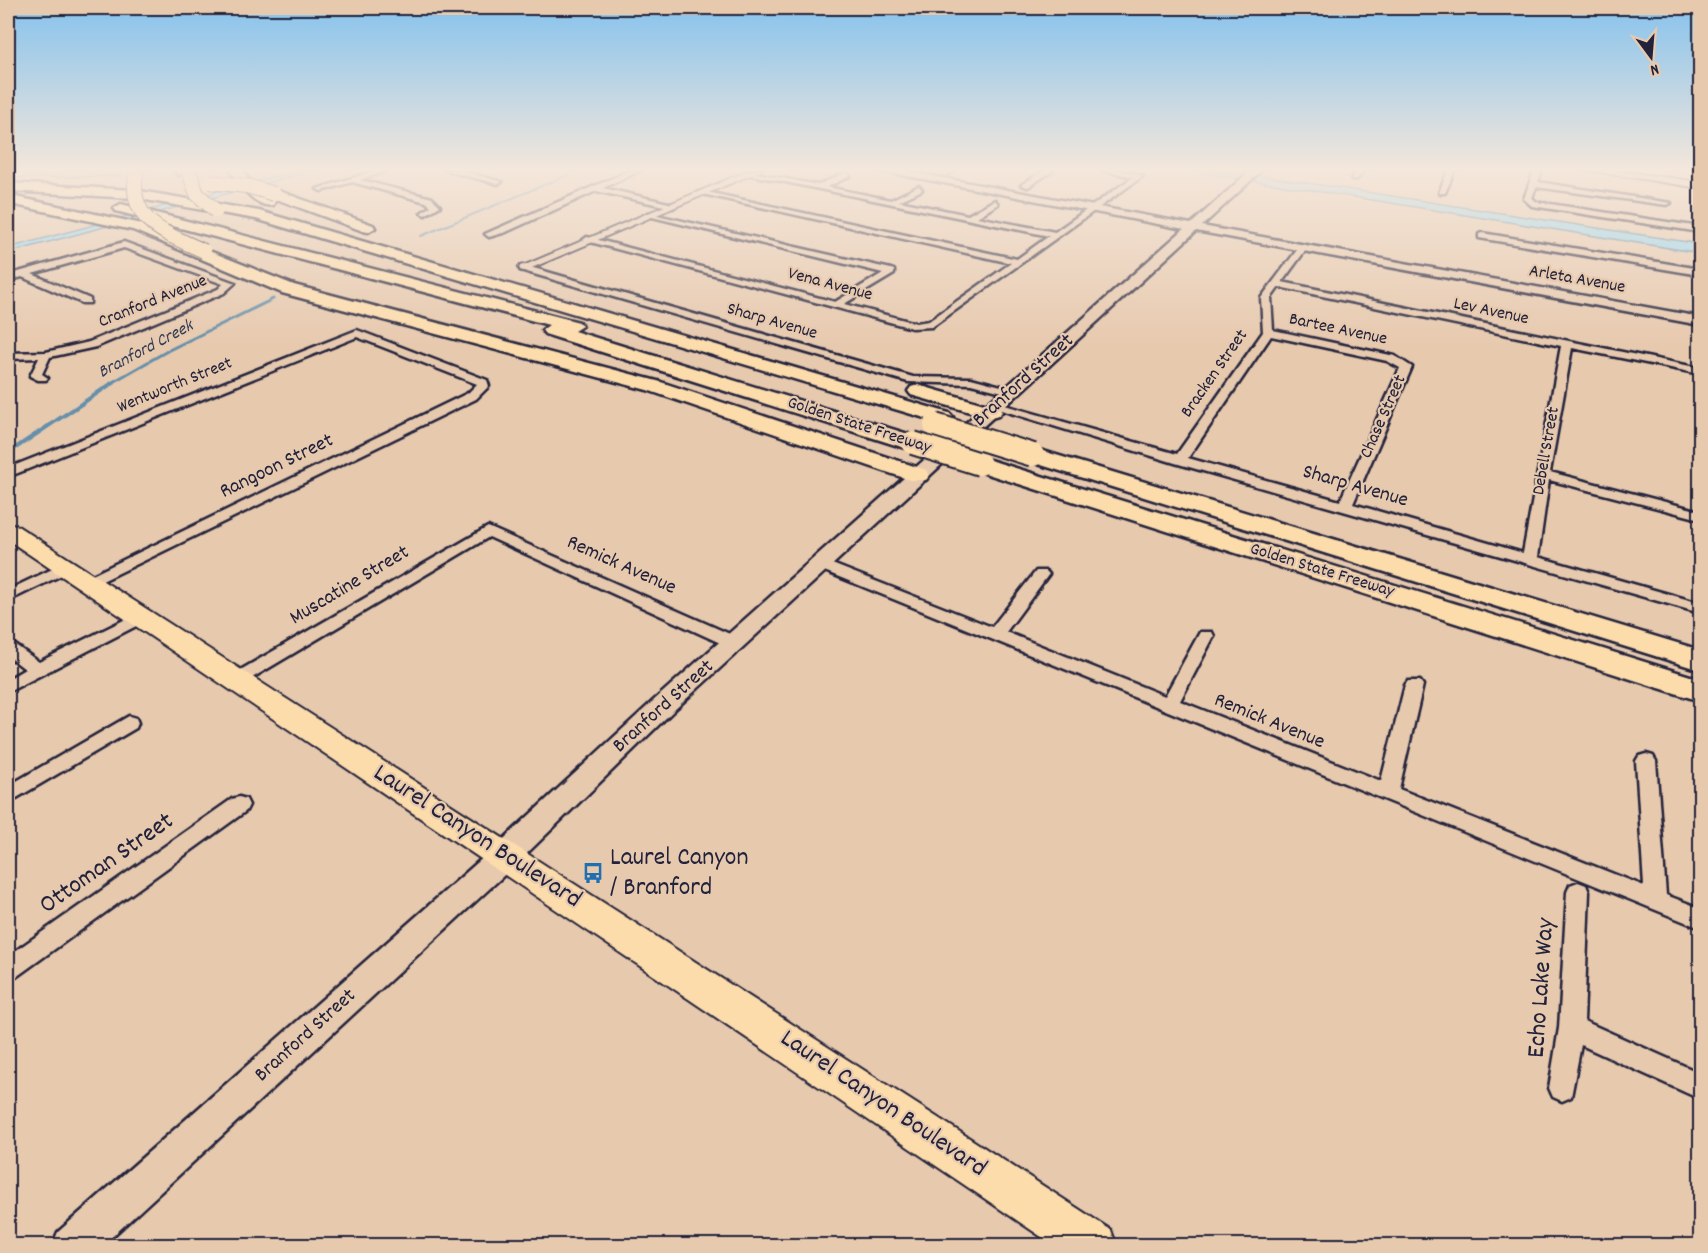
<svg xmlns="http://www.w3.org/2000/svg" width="1708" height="1253" viewBox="0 0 1708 1253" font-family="Dekko,sans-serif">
<rect width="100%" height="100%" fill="#e7c9ae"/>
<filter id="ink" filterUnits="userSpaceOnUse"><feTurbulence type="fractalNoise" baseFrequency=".0167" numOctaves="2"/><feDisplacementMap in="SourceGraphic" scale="12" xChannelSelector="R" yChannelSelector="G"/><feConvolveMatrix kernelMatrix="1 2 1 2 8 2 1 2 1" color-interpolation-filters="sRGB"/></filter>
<g filter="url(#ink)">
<path fill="#a3e2ab" stroke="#628273" stroke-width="1.5" d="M 8,170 L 124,170 L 119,176 L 8,178 Z"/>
<path fill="#92d7f4" stroke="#658faa" stroke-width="1.5" d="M 298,170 L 315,170 L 8,253 L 8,248 Z
M 1185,170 L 1222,170 L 1269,177 L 1700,244 L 1700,253 Z"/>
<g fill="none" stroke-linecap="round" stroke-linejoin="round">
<path stroke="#658faa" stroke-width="2" d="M 421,236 L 580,170"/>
<path stroke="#658faa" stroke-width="3" d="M 111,383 L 169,350 L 273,299"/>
<path stroke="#658faa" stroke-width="4" d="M 8,453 L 114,382"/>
<defs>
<path id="minor" d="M 377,170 L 389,170 L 360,180 L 432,198 L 440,206 L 425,215 L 421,213 L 431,206 L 426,202 L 352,182 L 321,191 L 317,189 Z
M 445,170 L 459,170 L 502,182 L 498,184 Z
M 631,170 L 641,170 L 603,188 L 673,204 L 673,208 L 596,191 L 506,232 L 489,237 L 485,234 Z
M 946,170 L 956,170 L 949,174 Z
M 1045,170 L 1054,170 L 1028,187 L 1021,185 Z
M 1101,170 L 1119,170 L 1143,176 L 932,327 L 912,328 L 583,240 L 587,237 L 835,302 L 883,273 L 644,215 L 648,213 L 891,269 L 894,270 L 894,274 L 844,304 L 916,323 L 929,321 L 1011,263 L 698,193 L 702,191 L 1017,259 L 1049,236 L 746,174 L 750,172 L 818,185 L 847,172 L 850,176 L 827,187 L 891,200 L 919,186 L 922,190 L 899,201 L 968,215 L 995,200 L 998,204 L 977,217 L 1055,232 L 1133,177 Z
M 1357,170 L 1365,170 L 1357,179 L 1351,179 Z
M 1448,170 L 1455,170 L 1445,193 L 1439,193 Z
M 1534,170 L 1542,170 L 1538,182 L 1671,203 L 1667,205 L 1536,187 L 1532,198 L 1537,202 L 1700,227 L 1700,232 L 1532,206 L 1524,199 Z
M 1482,233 L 1700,269 L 1700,275 L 1479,238 L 1479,234 Z
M 124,242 L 235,283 L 224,293 L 96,347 L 50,357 L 42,374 L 48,378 L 46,380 L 38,380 L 30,376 L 39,358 L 8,359 L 8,353 L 46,352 L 89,342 L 218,289 L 223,284 L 124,248 L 32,274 L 90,299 L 90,303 L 82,303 L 22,277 L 8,281 L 8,275 Z
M 1300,246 L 1307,248 L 1282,282 L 1700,368 L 1700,374 L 1572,348 L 1550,472 L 1700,511 L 1700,519 L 1549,480 L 1538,557 L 1700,603 L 1700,613 L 1175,463 L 991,407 L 1001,404 L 1177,454 L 1263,332 L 1261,298 ZM 1279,287 L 1561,346 L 1523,553 L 1353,504 L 1412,367 L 1395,356 L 1273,330 L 1271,298 ZM 1271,336 L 1387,361 L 1400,368 L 1340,501 L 1188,458 Z
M 523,265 L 913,377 L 971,378 L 1020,391 L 1014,395 L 971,384 L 908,382 L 520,270 L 520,266 Z
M 357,330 L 487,380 L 489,386 L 476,399 L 88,588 L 82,586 L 80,583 L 82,580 L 468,393 L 477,384 L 357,337 L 8,477 L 8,468 Z
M 488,527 L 741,639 L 743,643 L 735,649 L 729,647 L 489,537 L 242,684 L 230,684 L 227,680 L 230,676 Z
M 822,560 L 992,627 L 1036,571 L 1046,571 L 1049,574 L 1006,632 L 1165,696 L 1200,632 L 1212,632 L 1214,636 L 1180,701 L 1381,781 L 1405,685 L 1408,681 L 1420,681 L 1423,685 L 1399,789 L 1644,886 L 1636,761 L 1639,756 L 1646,754 L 1653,756 L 1656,761 L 1666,895 L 1700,908 L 1700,928 L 817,568 L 814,565 L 817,562 Z
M 65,563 L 70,565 L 73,568 L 70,571 L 8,601 L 8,590 Z
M 138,613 L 146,618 L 144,622 L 8,692 L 8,679 L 25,669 L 8,656 L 8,642 L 14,644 L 39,662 Z
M 129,716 L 136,718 L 138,723 L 136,728 L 8,803 L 8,786 Z
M 239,797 L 246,799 L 249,805 L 246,811 L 16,977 L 8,980 L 8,956 L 232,799 Z
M 1578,882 L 1586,885 L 1589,892 L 1584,1021 L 1700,1073 L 1700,1099 L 1581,1045 L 1571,1097 L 1562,1101 L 1553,1097 L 1549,1088 L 1559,1028 L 1567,892 L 1570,885 Z"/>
<path id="tertiary" d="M 750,170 L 762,170 L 527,270 L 518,268 Z
M 1585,170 L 1611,170 L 1700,182 L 1700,188 Z"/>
<path id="secondary" d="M 876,170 L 900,170 L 1191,224 L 1251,170 L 1262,170 L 1202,226 L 1700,317 L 1700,325 L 1196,231 L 671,713 L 514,866 L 102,1246 L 52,1246 L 58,1232 L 494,848 L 653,701 L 1184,229 Z"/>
<path id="primary" d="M 8,523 L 16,525 L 974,1141 L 1111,1230 L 1117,1246 L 1055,1246 L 8,540 Z"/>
<path id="motorway" d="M 173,170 L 185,170 L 185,171 L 179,175 Z
M 230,170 L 243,170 L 249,180 L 268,196 L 269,191 L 279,191 L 373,225 L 375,228 L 368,232 L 363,231 L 271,197 L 275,202 L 273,205 C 256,209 238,183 230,170 Z
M 8,183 L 134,190 L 259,211 L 949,413 L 953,417 L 949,421 L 935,421 L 256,219 L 134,198 L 8,191 Z
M 16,197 L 142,224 L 294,285 L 661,382 L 926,470 L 930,475 L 926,480 L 910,480 L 647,390 L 282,293 L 133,230 L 11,204 L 11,198 Z
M 121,204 L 579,322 L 582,326 L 574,331 L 921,438 L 924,443 L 921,448 L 905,448 L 545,334 L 542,330 L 549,325 L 116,211 L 114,208 Z
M 918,385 L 998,408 L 1002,412 L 998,416 L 991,418 L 911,395 L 908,391 L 911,387 Z
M 1033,448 L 1700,650 L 1700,670 L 1025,460 L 1022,455 L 1025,450 Z
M 980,457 L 1700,679 L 1700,701 L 972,469 L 969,464 L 972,459 Z"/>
</defs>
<use href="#minor" stroke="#22223b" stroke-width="5"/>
<use href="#tertiary" stroke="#22223b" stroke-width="4"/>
<use href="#secondary" stroke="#22223b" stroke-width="5"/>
<use href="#primary" stroke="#22223b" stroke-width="4"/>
<use href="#motorway" stroke="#22223b" stroke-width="5"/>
<use href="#minor" fill="#e7c9ae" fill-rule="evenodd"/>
<use href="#tertiary" fill="#e7c9ae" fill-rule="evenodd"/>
<use href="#secondary" fill="#e7c9ae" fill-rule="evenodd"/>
<use href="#primary" fill="#fddcac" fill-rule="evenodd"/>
<use href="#motorway" fill="#fddcac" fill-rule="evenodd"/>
<defs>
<path id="motorway-bridge-far1" d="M 137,170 C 125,221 165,233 204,251
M 188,170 L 197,194 L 216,211
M 209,182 L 247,186 L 274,194"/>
<path id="motorway-bridge" d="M 935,425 L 1033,455
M 913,443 L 980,464"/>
</defs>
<use href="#motorway-bridge-far1" stroke="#22223b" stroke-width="16" stroke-linecap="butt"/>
<use href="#motorway-bridge" stroke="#22223b" stroke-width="26" stroke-linecap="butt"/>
<use href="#motorway-bridge-far1" stroke="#fddcac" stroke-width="14"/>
<use href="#motorway-bridge" stroke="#fddcac" stroke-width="22"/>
</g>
</g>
<linearGradient id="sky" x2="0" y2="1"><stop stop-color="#85c2ed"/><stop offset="0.49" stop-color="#f4e7db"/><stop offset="1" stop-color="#f4e7db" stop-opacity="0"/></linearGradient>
<rect width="1708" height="346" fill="url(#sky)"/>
<defs>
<symbol id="bus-bare" viewBox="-9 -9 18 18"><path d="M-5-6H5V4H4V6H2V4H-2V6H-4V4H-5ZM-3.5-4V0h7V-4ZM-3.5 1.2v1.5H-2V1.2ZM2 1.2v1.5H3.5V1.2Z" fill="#1f6fb2" stroke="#e7c9ae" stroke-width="2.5" paint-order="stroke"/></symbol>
</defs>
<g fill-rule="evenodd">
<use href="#bus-bare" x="578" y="858" width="30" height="30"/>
</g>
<g text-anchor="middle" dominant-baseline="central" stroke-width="4.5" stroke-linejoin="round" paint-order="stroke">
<g font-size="18" fill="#22223b" stroke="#e7c9ae">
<text transform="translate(1577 280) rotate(10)">Arleta Avenue</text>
<text transform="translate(830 285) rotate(15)">Vena Avenue</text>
<text transform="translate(153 302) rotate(-22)">Cranford Avenue</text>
<text transform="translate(1491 312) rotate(12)">Lev Avenue</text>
<text transform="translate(772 322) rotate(16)">Sharp Avenue</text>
<text transform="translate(1338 330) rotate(12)">Bartee Avenue</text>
<text transform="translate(1215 374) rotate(-55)">Bracken Street</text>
<text transform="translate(175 386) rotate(-22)">Wentworth Street</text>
<text transform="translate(1384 417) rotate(-66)">Chase Street</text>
<text transform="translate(859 426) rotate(18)">Golden State Freeway</text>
<text transform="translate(1547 451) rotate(-80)">Debell Street</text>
<text transform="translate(1322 571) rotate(17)">Golden State Freeway</text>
</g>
<g font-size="18" font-style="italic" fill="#333d57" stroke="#e7c9ae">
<text transform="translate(146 350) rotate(-28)">Branford Creek</text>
</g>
<g font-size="21" fill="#22223b" stroke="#e7c9ae">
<text transform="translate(1024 381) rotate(-42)">Branford Street</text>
<text transform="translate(277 467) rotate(-26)">Rangoon Street</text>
<text transform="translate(1355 487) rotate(16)">Sharp Avenue</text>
<text transform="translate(621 566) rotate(24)">Remick Avenue</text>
<text transform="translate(350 586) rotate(-31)">Muscatine Street</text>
<text transform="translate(664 707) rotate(-42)">Branford Street</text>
<text transform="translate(1269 722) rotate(22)">Remick Avenue</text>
<text transform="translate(306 1036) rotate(-42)">Branford Street</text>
</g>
<g font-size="26" fill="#22223b" stroke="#e7c9ae">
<text transform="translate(477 837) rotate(33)">Laurel Canyon Boulevard</text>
<text transform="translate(107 864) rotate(-35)">Ottoman Street</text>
<text transform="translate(1542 988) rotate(-86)">Echo Lake Way</text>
<text transform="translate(883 1104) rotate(34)">Laurel Canyon Boulevard</text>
</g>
<g font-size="26" fill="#22223b" stroke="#e7c9ae" text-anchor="start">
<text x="610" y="858">Laurel Canyon<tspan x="610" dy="30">/ Branford</tspan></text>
</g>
</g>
<rect width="1708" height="1253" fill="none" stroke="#e7c9ae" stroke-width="30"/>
<rect x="15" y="15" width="1678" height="1223" fill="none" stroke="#22223b" stroke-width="2" filter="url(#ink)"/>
<g transform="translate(1651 57) rotate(164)" stroke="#e7c9ae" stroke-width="4.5" paint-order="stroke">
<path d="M0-4.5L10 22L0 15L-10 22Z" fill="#22223b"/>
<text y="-9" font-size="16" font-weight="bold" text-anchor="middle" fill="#22223b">N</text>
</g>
</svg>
